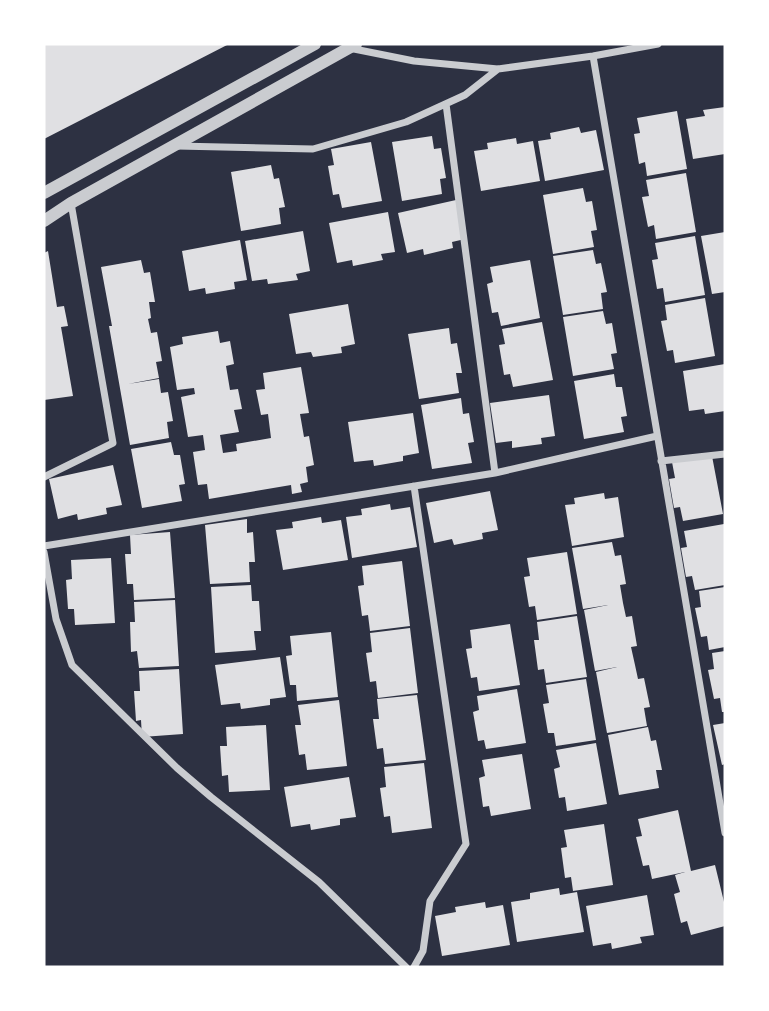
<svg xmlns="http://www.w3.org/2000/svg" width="769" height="1011" viewBox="0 0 769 1011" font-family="Figtree,sans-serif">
<rect width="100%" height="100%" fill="#2d3142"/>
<path fill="#e0e0e3" d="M 44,44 L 229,44 L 44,139 Z
M 725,107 L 725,154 L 693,159 L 686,119 L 705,116 L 703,110 Z
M 677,111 L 687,169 L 647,176 L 645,162 L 639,164 L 634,134 L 640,133 L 637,118 Z
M 579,127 L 581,133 L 596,130 L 604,170 L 545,181 L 538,141 L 551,139 L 550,133 Z
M 432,136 L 434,149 L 441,148 L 446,178 L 440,179 L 442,194 L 402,201 L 392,142 Z
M 516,138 L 517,144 L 533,141 L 540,181 L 481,191 L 474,151 L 488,149 L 487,143 Z
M 371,142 L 382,201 L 342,208 L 339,194 L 333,195 L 328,166 L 334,165 L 331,149 Z
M 271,165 L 274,179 L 279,178 L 285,207 L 279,208 L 281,224 L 241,231 L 231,172 Z
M 686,173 L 696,232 L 656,239 L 654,225 L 648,227 L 642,197 L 649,196 L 646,180 Z
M 583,188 L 586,202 L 592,201 L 597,230 L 591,231 L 594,247 L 553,254 L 543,195 Z
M 456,200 L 465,239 L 452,242 L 453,248 L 424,255 L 423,249 L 407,253 L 398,213 Z
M 388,212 L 395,252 L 381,254 L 383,260 L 353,266 L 352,260 L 337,263 L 329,223 Z
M 303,231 L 310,271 L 296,274 L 298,280 L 268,284 L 267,279 L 252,281 L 245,241 Z
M 725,232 L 725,292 L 712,294 L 701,236 Z
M 695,236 L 705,295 L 665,302 L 663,288 L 657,289 L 652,260 L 658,259 L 655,243 Z
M 240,240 L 247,280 L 234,282 L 235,289 L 206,294 L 205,288 L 189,291 L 182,251 Z
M 593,250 L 596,264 L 601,263 L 607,292 L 601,293 L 603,309 L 563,315 L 553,256 Z
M 48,251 L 57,307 L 64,306 L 68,326 L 61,327 L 73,396 L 44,400 L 44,253 Z
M 141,260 L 144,273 L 150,272 L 155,302 L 149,302 L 151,318 L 148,319 L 151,333 L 157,332 L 162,361 L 156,362 L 159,378 L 128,384 L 159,379 L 161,393 L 168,392 L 173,421 L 167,422 L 169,438 L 130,445 L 109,326 L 112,326 L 101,267 Z
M 530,260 L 540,318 L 501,326 L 498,312 L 492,313 L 487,284 L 493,282 L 490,267 Z
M 705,298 L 715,356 L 675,363 L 673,350 L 667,351 L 661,321 L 667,320 L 665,305 Z
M 348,304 L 355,344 L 341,347 L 342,353 L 313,357 L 311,352 L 296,354 L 289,314 Z
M 603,311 L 606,324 L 612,323 L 617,353 L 611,354 L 614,369 L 573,376 L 563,317 Z
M 542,322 L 553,380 L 513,387 L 510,374 L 504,375 L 499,345 L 505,344 L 502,329 Z
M 449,328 L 451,344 L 457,343 L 462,373 L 456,373 L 459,393 L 419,399 L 408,334 Z
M 218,331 L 220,343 L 230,341 L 234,364 L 226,366 L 230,390 L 238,389 L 242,409 L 234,410 L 239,432 L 220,435 L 223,453 L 237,451 L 236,444 L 271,438 L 268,414 L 261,415 L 256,390 L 265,389 L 263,373 L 301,367 L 309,413 L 300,414 L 304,437 L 309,436 L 314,465 L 306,467 L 308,482 L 300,484 L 302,492 L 292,494 L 291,485 L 209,499 L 207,484 L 198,485 L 193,452 L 205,450 L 203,435 L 188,437 L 181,397 L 195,394 L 194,388 L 177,390 L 170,347 L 183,344 L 182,337 Z
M 725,364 L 725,411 L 705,414 L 704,409 L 689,411 L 683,371 Z
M 614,374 L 616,387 L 622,387 L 627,416 L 621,417 L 624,432 L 584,439 L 574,381 Z
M 549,395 L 555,436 L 541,438 L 542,444 L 512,448 L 512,441 L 496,443 L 490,403 Z
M 461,398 L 463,414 L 469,413 L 474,442 L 468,443 L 472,463 L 432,469 L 421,405 Z
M 413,413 L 419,453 L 403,456 L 403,461 L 374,466 L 373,460 L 354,462 L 348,422 Z
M 171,442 L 174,455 L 180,455 L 185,484 L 179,485 L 182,501 L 142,508 L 131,449 Z
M 712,456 L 723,514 L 683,521 L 680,507 L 674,508 L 669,479 L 675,478 L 672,462 Z
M 113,465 L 122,505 L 106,508 L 107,514 L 78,520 L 77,514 L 58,519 L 49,479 Z
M 490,491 L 498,530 L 482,533 L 483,539 L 454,545 L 452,539 L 434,543 L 426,503 Z
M 604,493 L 605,499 L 618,497 L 624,537 L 572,546 L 565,505 L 575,504 L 574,498 Z
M 390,504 L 391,510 L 410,507 L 417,547 L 352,558 L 346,517 L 362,515 L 361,509 Z
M 321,517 L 322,523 L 341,520 L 348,560 L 283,570 L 276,530 L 293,528 L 292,522 Z
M 247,519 L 247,533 L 253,532 L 255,562 L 249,562 L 250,582 L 210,584 L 205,525 Z
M 724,524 L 725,585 L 695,590 L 692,576 L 686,577 L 681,548 L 687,547 L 684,531 Z
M 170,532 L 175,598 L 134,600 L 133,584 L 127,584 L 125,554 L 131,554 L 130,535 Z
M 612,542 L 615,556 L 621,555 L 626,584 L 620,585 L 623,603 L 626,617 L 632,616 L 637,646 L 631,647 L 635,665 L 638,679 L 644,678 L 650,707 L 644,708 L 647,726 L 607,733 L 596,672 L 617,667 L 595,671 L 584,610 L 608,605 L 583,609 L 572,548 Z
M 567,552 L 577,614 L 537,620 L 535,606 L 529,607 L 524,577 L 530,576 L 527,558 Z
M 111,558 L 115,623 L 75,625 L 74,609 L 68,609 L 66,580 L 72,579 L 71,560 Z
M 402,561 L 410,626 L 370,631 L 368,615 L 362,616 L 358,586 L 364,585 L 362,566 Z
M 251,585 L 252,601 L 259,601 L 261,631 L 254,631 L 256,650 L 215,653 L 211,587 Z
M 725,587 L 725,647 L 709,650 L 707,636 L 701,637 L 695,608 L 701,607 L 699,591 Z
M 175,600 L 179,666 L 139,668 L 137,651 L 131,652 L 130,622 L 135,622 L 134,602 Z
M 577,616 L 587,677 L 546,683 L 544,669 L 538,670 L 534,640 L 539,640 L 537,622 Z
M 510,624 L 520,685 L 479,691 L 477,677 L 471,678 L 466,649 L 472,648 L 470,630 Z
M 410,628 L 418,693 L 378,698 L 376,681 L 370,682 L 366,653 L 372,652 L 370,633 Z
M 331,632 L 338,697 L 297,701 L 296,685 L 290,685 L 286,656 L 292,655 L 290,636 Z
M 725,651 L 725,712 L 722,712 L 720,698 L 714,699 L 708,670 L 714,669 L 712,653 Z
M 280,657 L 286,697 L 270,699 L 270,705 L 241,709 L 240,703 L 221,705 L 215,665 Z
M 179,669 L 183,734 L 142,737 L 141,720 L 136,721 L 134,691 L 140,691 L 139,671 Z
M 586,679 L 596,740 L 556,746 L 554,733 L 548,733 L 543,704 L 549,703 L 546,685 Z
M 517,689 L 526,743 L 486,749 L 484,740 L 478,741 L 473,712 L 479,710 L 477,696 Z
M 417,695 L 426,760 L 385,764 L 383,748 L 377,749 L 373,719 L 379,719 L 377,699 Z
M 339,700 L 347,766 L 307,770 L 305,754 L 299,755 L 295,725 L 301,725 L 298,705 Z
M 725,723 L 725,764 L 722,765 L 713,725 Z
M 266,725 L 270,790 L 229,792 L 228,775 L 222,776 L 220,746 L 227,746 L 226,727 Z
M 648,727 L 651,741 L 656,740 L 662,770 L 656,770 L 659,788 L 619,795 L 608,735 Z
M 596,743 L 607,804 L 567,811 L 565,797 L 559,798 L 554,769 L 560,767 L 556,750 Z
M 522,754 L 531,809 L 491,816 L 489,806 L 483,807 L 479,778 L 485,776 L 482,760 Z
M 424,763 L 432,828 L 392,833 L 390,816 L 384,817 L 380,788 L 386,787 L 384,767 Z
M 349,777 L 356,817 L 340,819 L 340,825 L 311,830 L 310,824 L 291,827 L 284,787 Z
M 678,810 L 691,871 L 715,865 L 725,906 L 725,926 L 691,935 L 687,921 L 681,923 L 674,894 L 680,892 L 675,875 L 685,872 L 652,879 L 649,865 L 643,866 L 636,837 L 642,836 L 638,819 Z
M 604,824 L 613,885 L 573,891 L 571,877 L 565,878 L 561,848 L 567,847 L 564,830 Z
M 559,888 L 560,895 L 577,892 L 584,932 L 517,942 L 511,902 L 530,899 L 530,893 Z
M 647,895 L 654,935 L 640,937 L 642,943 L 612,949 L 611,943 L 593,946 L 586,906 Z
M 485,902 L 486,908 L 503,905 L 510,945 L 442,956 L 435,916 L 456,912 L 455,907 Z"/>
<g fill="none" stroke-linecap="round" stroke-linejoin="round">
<path stroke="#caccd0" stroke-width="7" d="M 349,48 L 414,61 L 498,69 L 593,56 L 658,44
M 593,56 L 725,833
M 446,104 L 495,473
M 177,146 L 313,149 L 406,122 L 465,95 L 498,69
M 661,461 L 725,454
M 44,477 L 113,443 L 71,203
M 414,486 L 466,844 L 430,901 L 423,951 L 414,967
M 44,546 L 495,473 L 657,436
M 44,552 L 56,619 L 72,665 L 177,768 L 211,797 L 319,882 L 406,967"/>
<path stroke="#caccd0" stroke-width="12" d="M 44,193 L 315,44
M 44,221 L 71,203 L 356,44"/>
</g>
<rect width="769" height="1011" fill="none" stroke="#ffffff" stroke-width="91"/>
</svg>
